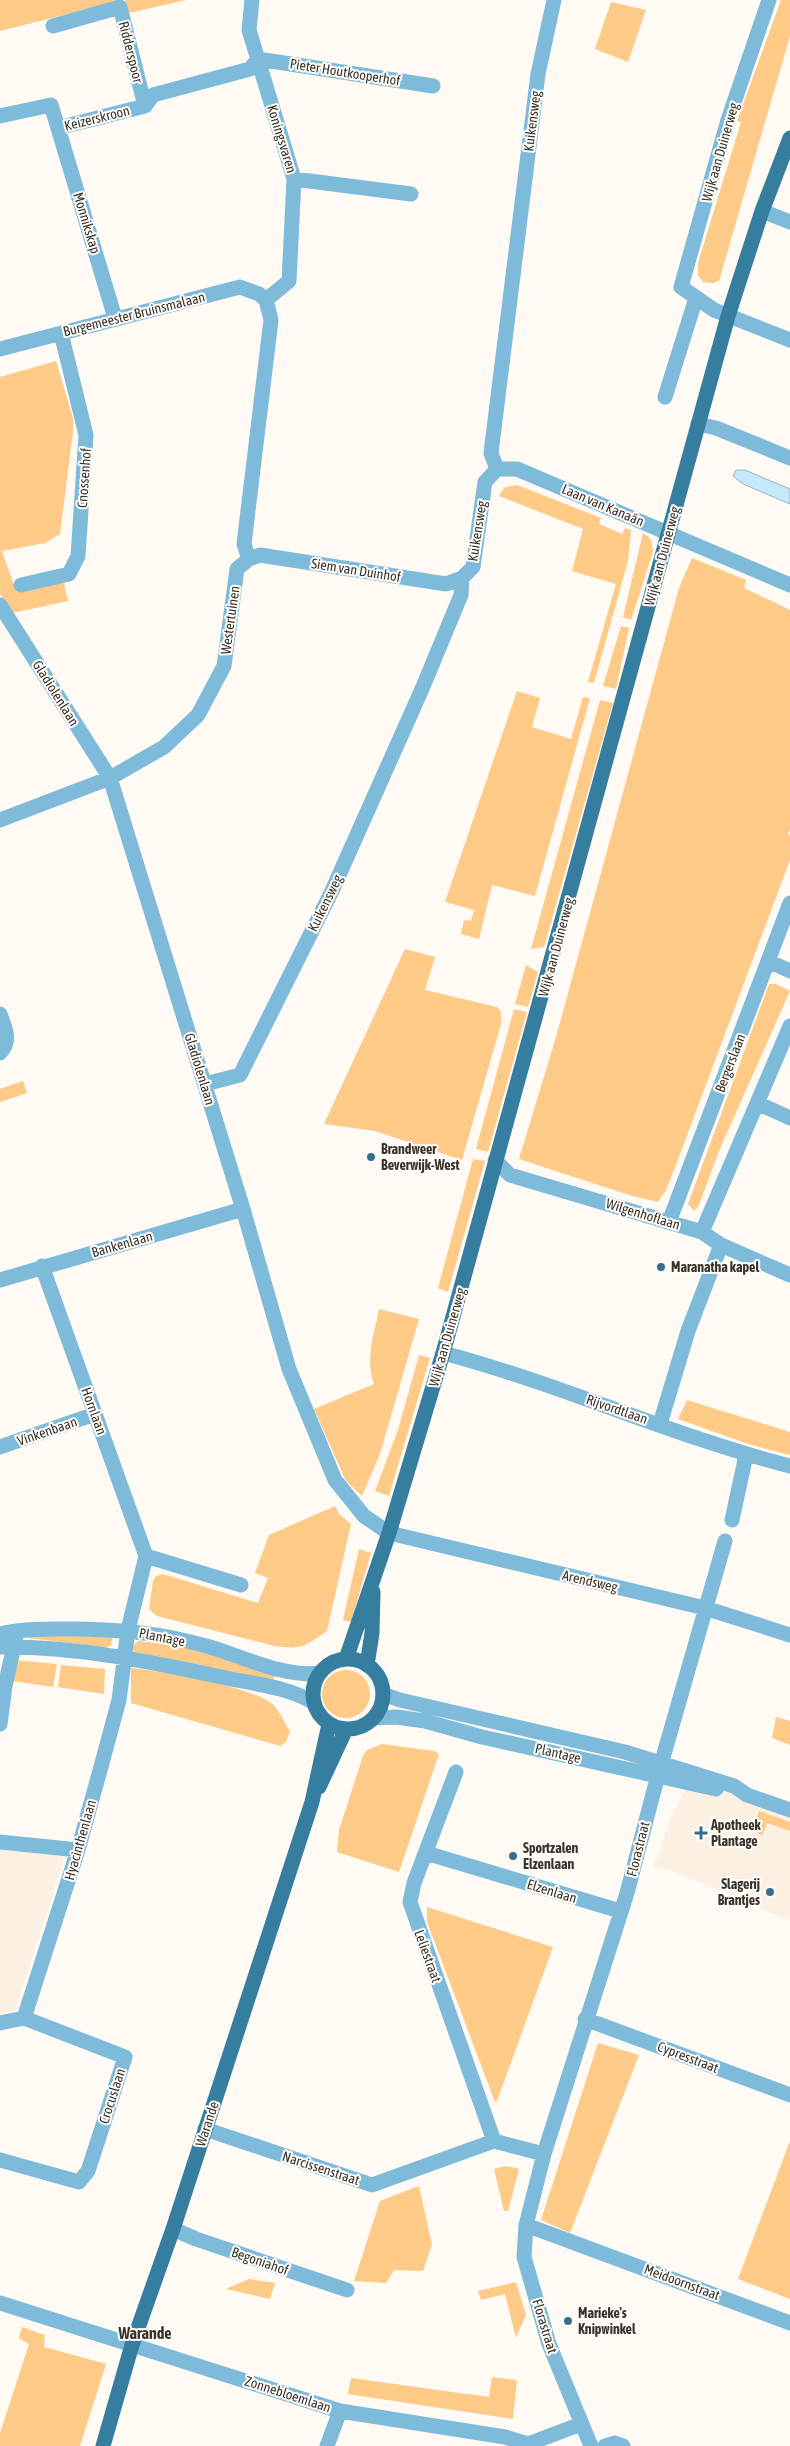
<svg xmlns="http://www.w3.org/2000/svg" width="790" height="2446" viewBox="0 0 790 2446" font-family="'Asap Condensed',sans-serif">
<rect width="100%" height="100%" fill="#fffaf4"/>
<path fill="#fcf0e2" d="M 694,1773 L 790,1810 L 790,1921 L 678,1873 L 654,1866 L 673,1813 Z
M 0,1848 L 61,1854 L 64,1859 L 15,2011 L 0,2013 Z"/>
<path fill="#feca87" d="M 0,0 L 124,0 L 0,31 Z
M 125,0 L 186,0 L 129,13 Z
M 781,0 L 790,0 L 790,36 L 719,281 L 713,283 L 703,282 L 698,275 L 698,263 L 741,122 L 737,121 Z
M 611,2 L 646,10 L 628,62 L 595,49 Z
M 56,361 L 73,418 L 73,432 L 60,534 L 45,543 L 2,551 L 15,588 L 62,574 L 68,601 L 12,613 L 0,594 L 0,377 Z
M 517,485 L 601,518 L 599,524 L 622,534 L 625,528 L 631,530 L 628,561 L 594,683 L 588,682 L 616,584 L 572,571 L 583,529 L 499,496 L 505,487 Z
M 643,533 L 651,539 L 653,552 L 631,620 L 623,617 Z
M 692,558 L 746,580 L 744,588 L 790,610 L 790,829 L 788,834 L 790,835 L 790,860 L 679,1157 L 666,1190 L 658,1202 L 629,1195 L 519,1159 L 556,1037 L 679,588 Z
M 621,626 L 629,628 L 616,689 L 603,686 Z
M 517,691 L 540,698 L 532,727 L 571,739 L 583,697 L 590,698 L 535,896 L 492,885 L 479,939 L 461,934 L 464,920 L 471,921 L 474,910 L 445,902 Z
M 600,700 L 613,703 L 544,947 L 531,949 Z
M 405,949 L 435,957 L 425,990 L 497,1007 L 501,1012 L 501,1024 L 462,1160 L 375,1131 L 324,1124 Z
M 526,965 L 538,972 L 528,1007 L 515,1004 Z
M 769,984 L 776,984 L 790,991 L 719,1151 L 699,1205 L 694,1211 L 688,1204 Z
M 514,1009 L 527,1012 L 488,1152 L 476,1149 Z
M 23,1081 L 27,1093 L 0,1102 L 0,1089 Z
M 473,1159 L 485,1161 L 448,1292 L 438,1288 Z
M 379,1309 L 419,1319 L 380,1454 L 362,1496 L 346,1481 L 314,1409 L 374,1384 C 365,1359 374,1334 379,1309 Z
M 419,1355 L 430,1358 L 389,1496 L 375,1491 L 398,1430 Z
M 687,1400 L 790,1432 L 790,1455 L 751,1445 L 678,1419 Z
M 335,1506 L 339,1514 L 351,1524 L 327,1631 C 305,1646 302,1650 275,1646 L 157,1616 L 149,1609 L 153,1581 L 156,1576 L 163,1574 L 258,1603 L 268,1578 L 255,1573 L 269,1535 Z
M 359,1549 L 371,1553 L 351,1622 L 343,1620 Z
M 30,1632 L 112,1638 L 111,1645 L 106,1648 L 28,1638 L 27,1635 Z
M 138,1641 L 184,1646 L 275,1674 L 273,1681 L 134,1653 L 132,1647 Z
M 16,1660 L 57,1664 L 53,1687 L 12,1681 Z
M 61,1665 L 105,1669 L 104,1694 L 58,1687 Z
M 131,1668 C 164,1672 246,1685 271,1703 C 279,1709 285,1723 290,1732 L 286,1742 L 280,1746 L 131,1703 Z
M322 1694a24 24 0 1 1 48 0a24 24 0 1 1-48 0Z
M 776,1717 L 790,1721 L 790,1745 L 772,1738 Z
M 382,1744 L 434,1751 L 439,1754 L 399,1872 L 337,1852 L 339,1830 L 363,1756 L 367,1750 Z
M 759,1811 L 790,1822 L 790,1831 L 767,1823 L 762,1836 L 758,1833 L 755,1823 Z
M 427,1907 L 553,1947 L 497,2101 L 495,2102 L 427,1922 Z
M 598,2043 L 639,2055 L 570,2233 L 541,2220 Z
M 790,2141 L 790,2299 L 738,2279 Z
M 506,2166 L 519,2169 L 508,2211 L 504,2211 L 494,2169 Z
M 419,2186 L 432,2245 L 423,2271 L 394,2270 L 386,2283 L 354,2281 L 380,2201 Z
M 249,2279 L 275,2283 L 270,2299 L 226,2289 Z
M 516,2282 L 526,2315 L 516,2338 L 505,2294 L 481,2300 L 478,2291 Z
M 22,2327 L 45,2335 L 44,2347 L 106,2364 L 80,2446 L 0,2446 L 0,2433 L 29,2344 L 19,2338 Z
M 492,2377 L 517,2380 L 513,2419 L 348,2394 L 351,2378 L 489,2397 Z"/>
<path fill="#c5e9fc" stroke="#9cb2bc" d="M 736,470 L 745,470 L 790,489 L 790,504 L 743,484 L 733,476 Z"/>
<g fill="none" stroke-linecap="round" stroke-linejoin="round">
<path stroke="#7ebbdb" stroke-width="15" d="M 252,0 L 249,30 L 294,179 L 289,281 L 266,300
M 769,0 L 728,120 L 681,287 L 714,310 L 790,340
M 53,26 L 120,7 L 145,106
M 0,116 L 51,105 L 58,128 L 145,106 L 153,95 L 250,69 L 258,59 L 433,86
M 58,128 L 115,318
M 294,179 L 411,194
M 762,211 L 790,222
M 0,349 L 240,287 L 259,294 L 266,300
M 665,397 L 696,298
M 698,424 L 716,428 L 790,458
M 497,469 L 491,453 L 538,74 L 554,0
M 497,469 L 517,469 L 790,585
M 249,559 L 244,544 L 271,320 L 266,300
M 21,585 L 69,574 L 78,556 L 86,435 L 61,333
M 0,605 L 110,778 L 243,1209 L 289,1369 L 335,1480 L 364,1516 L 389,1533 L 705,1608 L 790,1635
M 0,820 L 110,778 L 164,747 L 198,715 L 224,666 L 237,569 L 249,559 L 260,555 L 446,584 L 462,578
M 768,961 L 790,971
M 0,1014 C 5,1028 12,1041 0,1053
M 205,1084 L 240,1075 L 331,893 L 422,689 L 461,595 L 462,578 L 473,567 L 485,482 L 497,469
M 757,1103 L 790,1118
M 495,1160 L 510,1175 L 702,1232 L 721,1245 L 790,1275
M 669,1222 L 790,903
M 702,1232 L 790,1026
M 0,1280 L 243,1209
M 443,1353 C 561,1384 672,1436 790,1466
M 660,1424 L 688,1331 L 721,1245
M 0,1447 L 95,1414
M 732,1520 L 746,1455
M 146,1556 L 241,1585
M 0,1634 C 25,1628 49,1629 75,1629 C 126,1630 161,1633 210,1647 C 243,1657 286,1678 320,1673
M 0,1647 C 76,1646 152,1662 226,1678 C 255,1684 288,1687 314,1703
M 383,1694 L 400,1700 L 625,1752 L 734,1786 L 747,1795 L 790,1810
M 374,1718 L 396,1717 L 425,1721 L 482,1737 L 716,1789
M 0,1724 L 5,1686 L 16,1637
M 456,1772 L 414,1883 L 410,1902 L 494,2141
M 0,1842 L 78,1850
M 426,1853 L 620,1911
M 24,2018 L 78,1850 L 102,1763 L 119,1700 L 128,1630 L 146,1556 L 42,1266
M 585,2019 L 790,2095
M 0,2023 L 24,2018 L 125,2057 L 88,2171 L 79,2182 L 0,2160
M 205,2129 L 372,2185 L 494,2141
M 494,2141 L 544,2154
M 526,2225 L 790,2323
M 173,2229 L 196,2239 L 347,2290
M 0,2303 L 340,2411 L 505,2437 L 528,2444 L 581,2424
M 327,2446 L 340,2411
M 591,2446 L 549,2344 L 524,2257 L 526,2225 L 544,2154 L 627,1893 L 658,1775 L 725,1541
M 605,2446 L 615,2443 L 623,2446"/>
<path stroke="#367ea0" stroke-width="15" d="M 346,1659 L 389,1533 L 443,1353 L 728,316 L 762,211 L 790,138
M313 1694a35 35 0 1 1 70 0a35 35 0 1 1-70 0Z
M 367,1665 L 372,1633 L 373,1592
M 319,1787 L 346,1729
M 103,2446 L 132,2345 L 173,2229 L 312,1802 L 329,1724"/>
</g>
<g fill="#376e89" stroke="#fff" stroke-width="2">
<circle cx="371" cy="1157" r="5"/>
<circle cx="661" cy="1267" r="5"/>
<path d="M698.5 1825.5h5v5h5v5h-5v5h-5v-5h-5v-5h5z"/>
<circle cx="513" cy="1856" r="5"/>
<circle cx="770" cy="1892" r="5"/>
<circle cx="568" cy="2321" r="5"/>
</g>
<g text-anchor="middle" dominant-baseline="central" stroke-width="4" stroke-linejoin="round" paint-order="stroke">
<g font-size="14" fill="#3c3327" stroke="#fff">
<text transform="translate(131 52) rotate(76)">Ridderspoor</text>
<text transform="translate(345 72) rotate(9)">Pieter Houtkooperhof</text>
<text transform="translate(97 118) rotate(-14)">Keizerskroon</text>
<text transform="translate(532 121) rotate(-83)">Kuikensweg</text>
<text transform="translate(282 139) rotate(73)">Koningsvaren</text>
<text transform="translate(720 152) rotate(-74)">Wijk aan Duinerweg</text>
<text transform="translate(87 223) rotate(73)">Monnikskap</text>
<text transform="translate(134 314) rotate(-14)">Burgemeester Bruinsmalaan</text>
<text transform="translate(84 478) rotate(-86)">Cnossenhof</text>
<text transform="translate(603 505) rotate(23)">Laan van Kanaän</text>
<text transform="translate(477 531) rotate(-81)">Kuikensweg</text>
<text transform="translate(662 556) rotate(-75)">Wijk aan Duinerweg</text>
<text transform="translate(356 570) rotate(9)">Siem van Duinhof</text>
<text transform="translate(230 620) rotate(-82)">Westertuinen</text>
<text transform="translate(56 693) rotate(58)">Gladiolenlaan</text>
<text transform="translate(325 903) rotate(-64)">Kuikensweg</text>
<text transform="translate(556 947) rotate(-75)">Wijk aan Duinerweg</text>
<text transform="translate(730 1063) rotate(-69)">Bergerslaan</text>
<text transform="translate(200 1069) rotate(73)">Gladiolenlaan</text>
<text transform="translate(643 1214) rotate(17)">Wilgenhoflaan</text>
<text transform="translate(122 1244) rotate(-16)">Bankenlaan</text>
<text transform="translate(447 1337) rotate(-74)">Wijk aan Duinerweg</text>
<text transform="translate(617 1409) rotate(19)">Rijvordtlaan</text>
<text transform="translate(94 1411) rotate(70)">Hornlaan</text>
<text transform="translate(47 1431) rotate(-19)">Vinkenbaan</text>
<text transform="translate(590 1581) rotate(13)">Arendsweg</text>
<text transform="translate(162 1637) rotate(11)">Plantage</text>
<text transform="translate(558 1753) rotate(13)">Plantage</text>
<text transform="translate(80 1840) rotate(-74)">Hyacinthenlaan</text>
<text transform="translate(638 1849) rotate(-76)">Florastraat</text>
<text transform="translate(552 1891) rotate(17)">Elzenlaan</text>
<text transform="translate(428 1956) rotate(70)">Leliestraat</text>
<text transform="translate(688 2057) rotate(21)">Cypresstraat</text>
<text transform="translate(112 2096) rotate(-72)">Crocuslaan</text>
<text transform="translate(207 2124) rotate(-72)">Warande</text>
<text transform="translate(321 2168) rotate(18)">Narcissenstraat</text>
<text transform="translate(260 2261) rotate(19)">Begoniahof</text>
<text transform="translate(682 2282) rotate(20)">Meidoornstraat</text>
<text transform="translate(545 2326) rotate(73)">Florastraat</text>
<text transform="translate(288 2394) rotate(18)">Zonnebloemlaan</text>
</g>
<g font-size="14" font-weight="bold" fill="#3c3327" stroke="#fff" text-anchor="start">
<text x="381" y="1149">Brandweer<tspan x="381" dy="16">Beverwijk-West</tspan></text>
<text x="671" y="1267">Maranatha kapel</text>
<text x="711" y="1825">Apotheek<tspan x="711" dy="16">Plantage</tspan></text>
<text x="523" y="1848">Sportzalen<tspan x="523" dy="16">Elzenlaan</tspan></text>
<text x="760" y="1884" text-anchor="end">Slagerij<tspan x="760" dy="16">Brantjes</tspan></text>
<text x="578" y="2313">Marieke's<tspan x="578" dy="16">Knipwinkel</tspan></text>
</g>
<g font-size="16" font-weight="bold" fill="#3c3327" stroke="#fff">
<text x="145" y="2333">Warande</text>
</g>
</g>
</svg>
